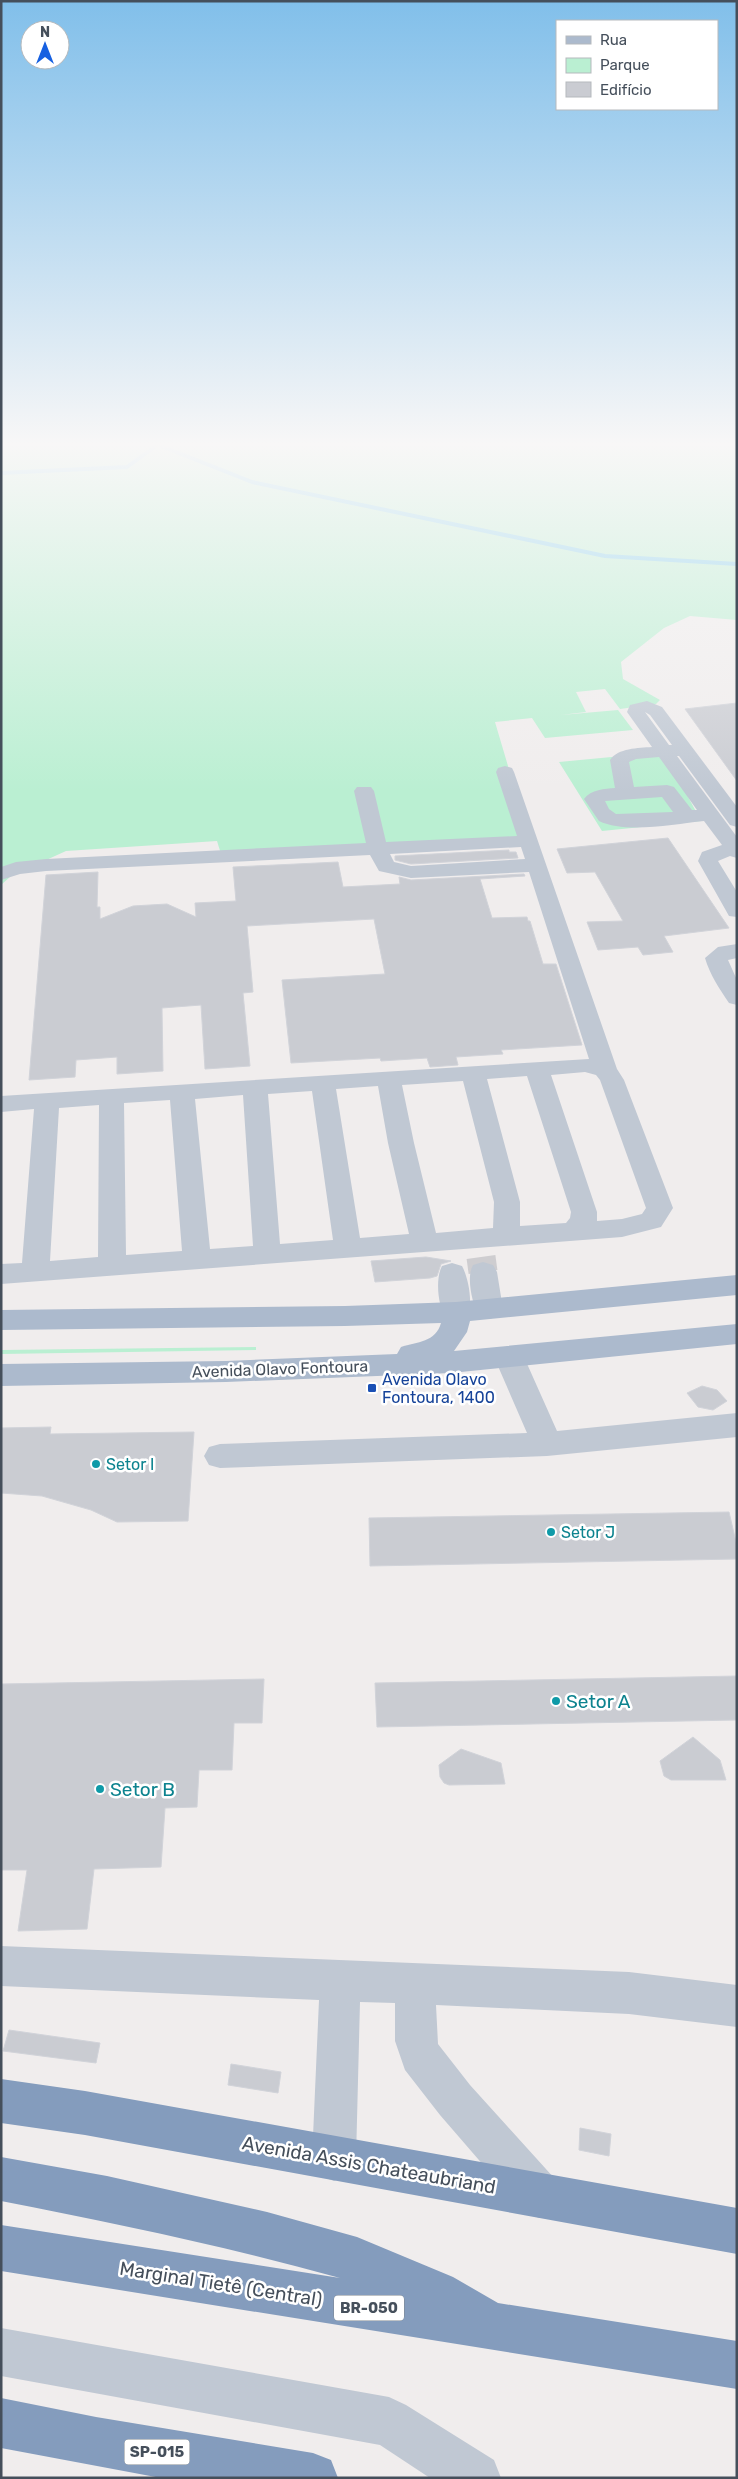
<svg xmlns="http://www.w3.org/2000/svg" width="738" height="2479" viewBox="0 0 738 2479" font-family="Rubik,sans-serif">
<rect width="100%" height="100%" fill="#f0eded"/>
<path fill="#baefd2" d="M 1,446 L 737,446 L 737,620 L 690,616 L 664,628 L 621,662 L 623,679 L 660,700 L 656,704 L 620,709 L 605,689 L 576,692 L 586,712 L 561,715 L 618,710 L 633,730 L 545,738 L 532,718 L 495,722 L 529,837 L 221,854 L 217,841 L 66,851 L 11,876 L 1,885 Z
M 664,752 L 701,821 L 602,831 L 559,762 Z
M 256,1347 L 256,1350 L 1,1354 L 1,1350 Z"/>
<g fill="none" stroke-linecap="round" stroke-linejoin="round">
<path stroke="#86d0ed" stroke-width="4" d="M 161,446 L 252,482 L 605,556 L 737,564
M 1,473 L 127,467 L 156,446"/>
</g>
<path fill="#caccd2" stroke="#d1d3d9" d="M 737,703 L 737,781 L 685,709 Z
M 668,838 L 729,928 L 664,936 L 673,952 L 643,955 L 638,947 L 598,950 L 587,922 L 623,921 L 595,872 L 567,873 L 557,849 Z
M 509,850 L 509,852 L 516,852 L 518,858 L 411,864 L 395,860 L 395,856 Z
M 338,862 L 343,887 L 400,884 L 399,877 L 411,880 L 524,874 L 525,876 L 480,879 L 492,918 L 527,917 L 528,921 L 530,921 L 543,964 L 556,964 L 582,1045 L 501,1050 L 503,1054 L 456,1057 L 458,1065 L 430,1067 L 427,1058 L 381,1061 L 380,1058 L 291,1063 L 282,980 L 385,974 L 374,919 L 247,926 L 253,992 L 243,993 L 250,1066 L 205,1069 L 201,1005 L 162,1008 L 163,1071 L 117,1074 L 117,1057 L 76,1060 L 75,1077 L 29,1080 L 46,875 L 98,872 L 97,907 L 100,907 L 100,919 L 133,906 L 167,904 L 196,917 L 195,903 L 236,901 L 233,867 Z
M 426,1257 L 451,1261 L 441,1264 L 437,1276 L 430,1278 L 375,1282 L 371,1261 Z
M 702,1386 L 717,1390 L 727,1401 L 713,1410 L 698,1407 L 687,1393 Z
M 51,1427 L 50,1434 L 194,1432 L 188,1521 L 117,1522 L 91,1510 L 42,1496 L 1,1493 L 1,1428 Z
M 729,1512 L 737,1546 L 737,1559 L 370,1566 L 369,1518 Z
M 737,1676 L 737,1720 L 377,1727 L 375,1683 Z
M 264,1679 L 262,1723 L 234,1723 L 232,1770 L 199,1770 L 197,1807 L 165,1808 L 161,1867 L 94,1869 L 87,1929 L 18,1931 L 27,1870 L 1,1870 L 1,1684 Z
M 693,1737 L 720,1760 L 726,1780 L 671,1780 L 664,1776 L 660,1761 Z
M 461,1749 L 501,1763 L 505,1784 L 449,1785 L 444,1783 L 440,1777 L 439,1765 Z
M 9,2030 L 100,2043 L 96,2063 L 3,2051 Z
M 231,2064 L 281,2072 L 278,2093 L 228,2085 Z
M 580,2128 L 611,2134 L 609,2156 L 579,2150 Z"/>
<g fill="none" stroke-linecap="round" stroke-linejoin="round">
<path stroke="#cecdd0" stroke-width="29" stroke-dasharray="29 14" stroke-linecap="butt" d="M 481,1257 L 483,1272"/>
<path fill="#c0c8d3" fill-rule="evenodd" d="M 647,701 L 662,707 L 737,807 L 737,827 L 730,825 L 679,756 L 677,756 L 737,837 L 737,858 L 730,856 L 718,861 L 737,892 L 737,917 L 729,916 L 698,861 L 702,852 L 722,845 L 704,821 C 674,824 626,834 599,821 L 584,799 C 591,789 605,789 615,788 L 610,760 C 618,748 638,748 652,747 L 627,712 L 630,705 ZM 645,712 L 650,715 L 672,745 L 669,745 ZM 659,757 L 697,810 L 692,810 L 674,787 L 667,785 L 634,787 L 629,762 L 636,759 ZM 662,797 L 673,812 L 616,814 L 609,809 L 605,801 Z
M 505,766 L 512,768 L 514,772 L 617,1069 L 624,1080 L 673,1208 L 661,1227 L 622,1237 L 1,1284 L 1,1264 L 22,1263 L 34,1109 L 1,1112 L 1,1096 L 589,1059 L 529,872 L 411,878 L 379,871 L 370,855 L 46,871 L 20,874 L 1,880 L 1,867 L 16,862 L 46,859 L 366,843 L 354,791 L 357,787 L 371,787 L 374,791 L 386,842 L 517,836 L 496,772 L 498,768 ZM 521,847 L 525,859 L 411,866 L 394,862 L 390,854 ZM 585,1072 L 596,1075 L 600,1080 L 646,1208 L 642,1214 L 622,1219 L 597,1221 L 597,1212 L 551,1075 ZM 527,1076 L 571,1212 L 570,1218 L 566,1223 L 520,1226 L 520,1202 L 487,1079 ZM 463,1081 L 494,1202 L 493,1228 L 436,1233 L 414,1143 L 402,1085 ZM 378,1086 L 388,1143 L 409,1234 L 360,1238 L 336,1089 ZM 312,1091 L 333,1240 L 280,1244 L 268,1094 ZM 243,1095 L 253,1246 L 210,1249 L 195,1099 ZM 170,1100 L 182,1251 L 126,1255 L 124,1103 ZM 99,1105 L 98,1257 L 50,1261 L 59,1108 Z
M 737,944 L 737,958 L 728,960 L 737,980 L 737,1005 L 729,1003 C 719,988 710,975 705,958 L 718,947 Z
M 483,1262 L 493,1265 L 497,1272 L 503,1309 L 499,1316 L 489,1319 L 479,1316 C 472,1304 466,1277 473,1265 Z
M 452,1263 L 462,1266 C 469,1279 474,1307 466,1319 L 456,1322 L 446,1319 C 438,1307 435,1279 442,1266 Z
M 509,1346 L 519,1349 L 524,1357 L 557,1431 L 737,1413 L 737,1437 L 547,1456 L 220,1468 L 209,1465 L 204,1456 L 209,1447 L 220,1444 L 527,1433 L 494,1357 L 499,1349 Z
M 1,1946 L 629,1972 L 737,1985 L 737,2027 L 629,2014 L 436,2005 L 438,2044 L 470,2085 L 555,2179 L 562,2195 L 555,2211 L 539,2218 L 523,2211 L 440,2115 L 405,2070 L 395,2041 L 395,2003 L 360,2002 L 356,2159 L 350,2175 L 334,2181 L 318,2175 L 312,2159 L 319,2000 L 1,1986 Z
M 1,2328 L 389,2397 L 406,2405 L 494,2460 L 501,2478 L 430,2478 L 380,2445 L 1,2376 Z"/>
<path fill="#acbacd" fill-rule="evenodd" d="M 737,1275 L 737,1295 L 470,1321 L 467,1332 L 454,1351 L 737,1324 L 737,1344 L 451,1373 L 226,1382 L 1,1386 L 1,1364 L 226,1361 L 397,1354 L 401,1347 C 417,1342 436,1342 441,1323 L 345,1326 L 1,1330 L 1,1310 L 345,1306 L 456,1302 Z"/>
<path fill="#849cbd" fill-rule="evenodd" d="M 1,2079 L 85,2091 L 737,2208 L 737,2254 L 85,2135 L 1,2123 Z
M 1,2157 L 107,2176 L 267,2212 L 357,2237 L 453,2277 L 498,2303 L 737,2341 L 737,2389 L 1,2271 L 1,2225 L 340,2278 C 228,2247 115,2223 1,2201 Z
M 1,2398 L 96,2417 L 313,2453 L 331,2460 L 338,2478 L 161,2478 L 1,2448 Z"/>
</g>
<linearGradient id="sky" x2="0" y2="1"><stop stop-color="#81bfea"/><stop offset="0.56" stop-color="#f8f7f7"/><stop offset="1" stop-color="#f8f7f7" stop-opacity="0"/></linearGradient>
<rect width="738" height="793" fill="url(#sky)"/>
<rect fill="#1a4fb4" stroke="#fff" stroke-width="2" x="367" y="1383" width="10" height="10" rx="2.5"/>
<g fill="#0f9aa8" stroke="#fff" stroke-width="2">
<circle cx="96" cy="1464" r="5"/>
<circle cx="551" cy="1532" r="5"/>
<circle cx="556" cy="1701" r="5"/>
<circle cx="100" cy="1789" r="5"/>
</g>
<g text-anchor="middle" dominant-baseline="central" stroke-width="5" stroke-linejoin="round" paint-order="stroke">
<g fill="#fff" stroke="#7d848c" stroke-width="1">
<rect x="334" y="2295.5" width="70" height="25" rx="4"/>
<rect x="124.5" y="2439.5" width="65" height="25" rx="4"/>
</g>
<g font-size="15" font-weight="bold" fill="#454f5b">
<text x="369" y="2308">BR-050</text>
<text x="157" y="2452">SP-015</text>
</g>
<g font-size="16" fill="#454f5b" stroke="#fff">
<text transform="translate(280 1369) rotate(-2)">Avenida Olavo Fontoura</text>
</g>
<g font-size="16" fill="#164399" stroke="#fff" text-anchor="start">
<text x="382" y="1379">Avenida Olavo<tspan x="382" dy="18">Fontoura, 1400</tspan></text>
</g>
<g font-size="16" fill="#0d838f" stroke="#fff" text-anchor="start">
<text x="106" y="1464">Setor I</text>
<text x="561" y="1532">Setor J</text>
</g>
<g font-size="19" fill="#0d838f" stroke="#fff" text-anchor="start">
<text x="566" y="1701">Setor A</text>
<text x="110" y="1789">Setor B</text>
</g>
<g font-size="19" fill="#454f5b" stroke="#fff">
<text transform="translate(369 2165) rotate(10)">Avenida Assis Chateaubriand</text>
<text transform="translate(221 2284) rotate(9)">Marginal Tietê (Central)</text>
</g>
</g>
<rect width="738" height="2479" fill="none" stroke="#454f5b" stroke-width="5"/>
<rect x="556" y="20" width="162" height="90" fill="#ffffff" stroke="#b5b9bd"/>
<rect x="566" y="36" width="25" height="8" fill="#acbacd" stroke="#b5b9bd"/>
<text x="600" y="45" font-size="15" fill="#454f5b">Rua</text>
<rect x="566" y="58" width="25" height="15" fill="#baefd2" stroke="#b5b9bd"/>
<text x="600" y="70" font-size="15" fill="#454f5b">Parque</text>
<rect x="566" y="82" width="25" height="15" fill="#caccd2" stroke="#b5b9bd"/>
<text x="600" y="95" font-size="15" fill="#454f5b">Edifício</text>
<g transform="translate(45 45)"><circle r="24" fill="#ffffff" stroke="#b5b9bd"/>
<path d="M0-4L9 19L0 12L-9 19Z" fill="#1660e1"/>
<text y="-8" font-size="14" font-weight="bold" text-anchor="middle" fill="#454f5b">N</text>
</g>
</svg>
